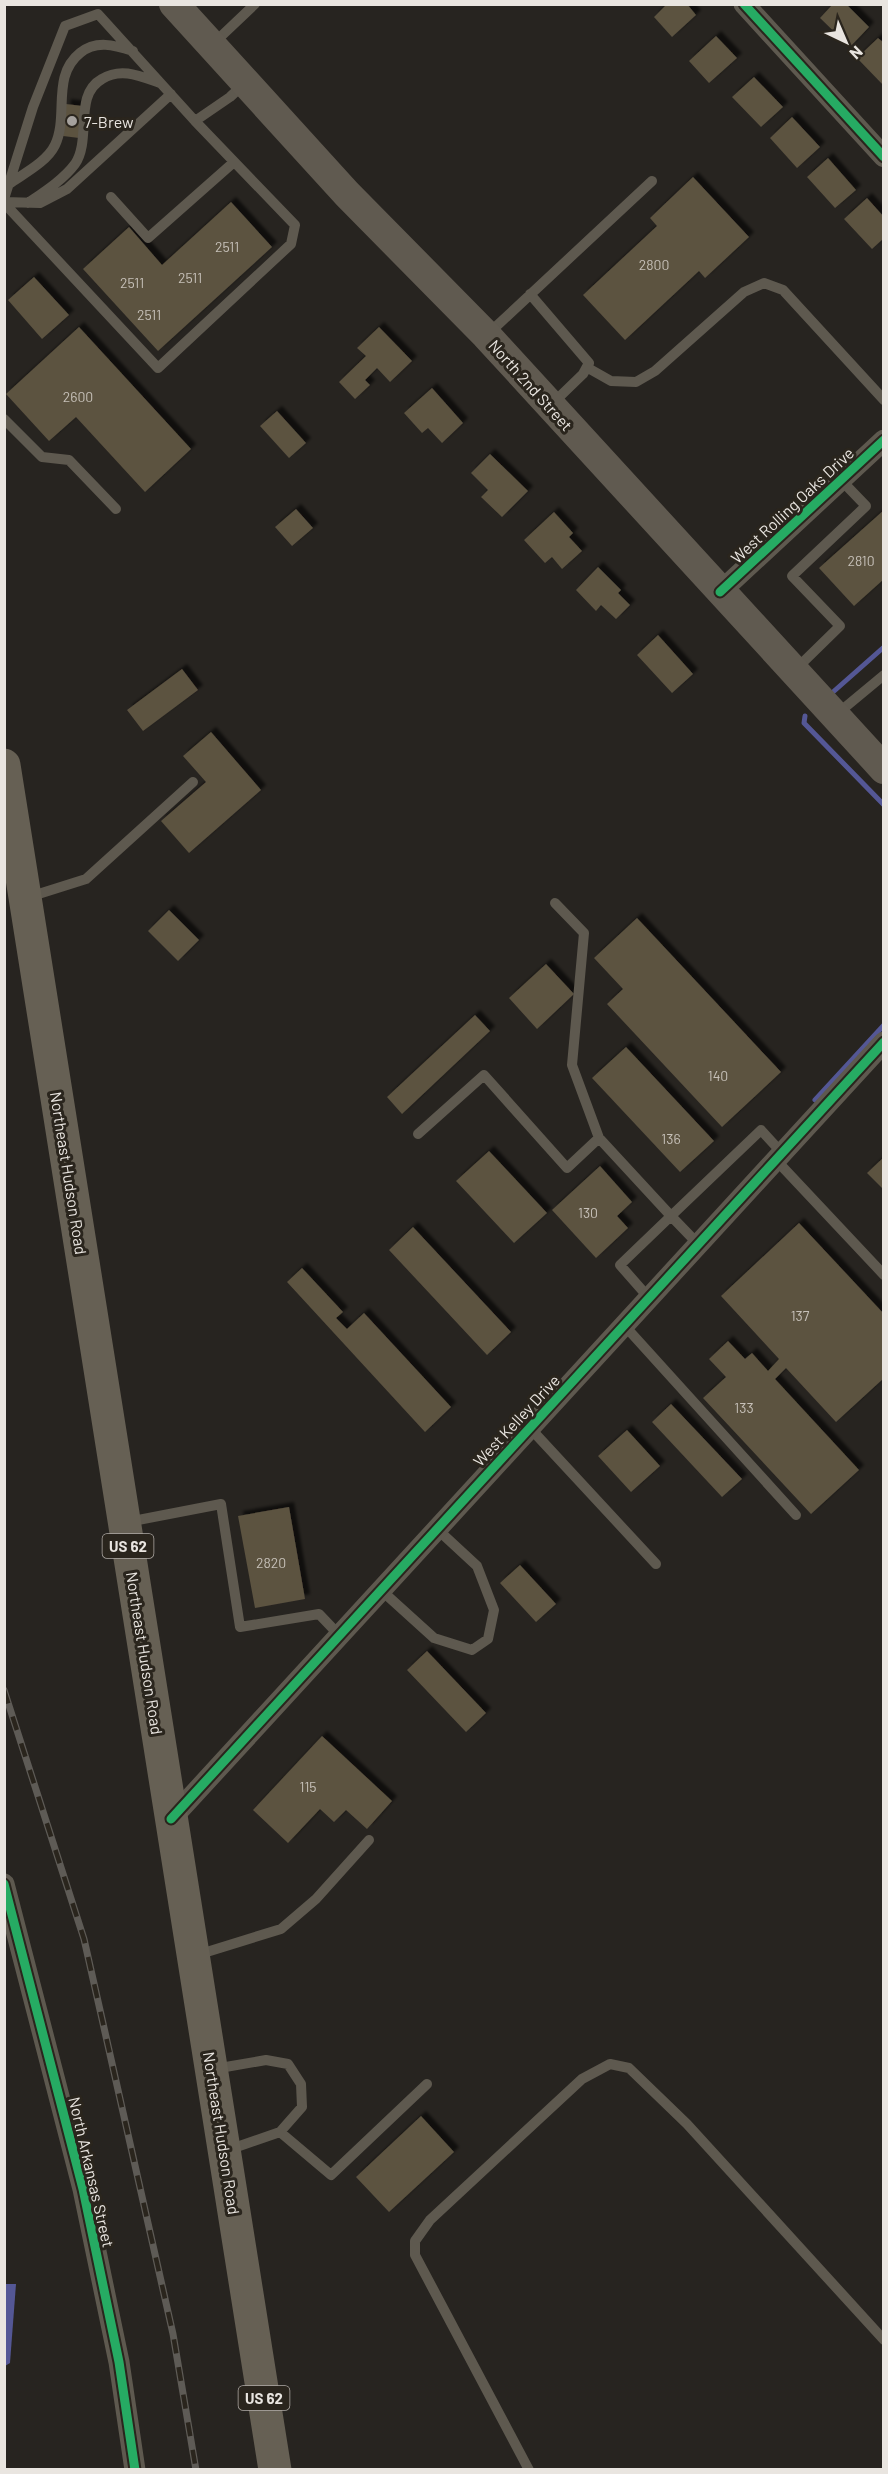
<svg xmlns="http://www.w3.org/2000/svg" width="888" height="2474" viewBox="0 0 888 2474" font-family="Barlow,sans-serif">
<defs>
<filter id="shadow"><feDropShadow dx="5" dy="-5" stdDeviation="1.5" flood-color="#0009"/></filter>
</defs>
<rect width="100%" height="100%" fill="#272420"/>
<path fill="#545795" d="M 4,2284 L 16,2284 L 10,2363 L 5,2366 Z"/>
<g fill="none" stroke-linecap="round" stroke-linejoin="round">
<path stroke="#545795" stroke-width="5" d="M 833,692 L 884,647
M 805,716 L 804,723 L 884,805
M 815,1100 L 884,1025"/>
</g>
<path fill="#5b5240" filter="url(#shadow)" d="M 667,4 L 687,4 L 696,15 L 672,37 L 654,17 Z
M 833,4 L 846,4 L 869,27 L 850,47 L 820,18 Z
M 716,36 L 737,58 L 709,83 L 689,61 Z
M 878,38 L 884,43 L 884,86 L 857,58 Z
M 754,77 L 783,107 L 761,127 L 732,97 Z
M 66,104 L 82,106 L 79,138 L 63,136 Z
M 792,117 L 820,147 L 797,168 L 770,138 Z
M 828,158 L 856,190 L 835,208 L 807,177 Z
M 693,177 L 749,237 L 705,278 L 699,271 L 625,340 L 583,295 L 657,226 L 650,218 Z
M 867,198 L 884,217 L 884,238 L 872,249 L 844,219 Z
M 231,202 L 272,247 L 158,351 L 83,269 L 129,227 L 162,265 Z
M 34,277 L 69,315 L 42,339 L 8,300 Z
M 79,327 L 191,449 L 145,492 L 76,417 L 49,441 L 6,394 Z
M 379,327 L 412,361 L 390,382 L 377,368 L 365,380 L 370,385 L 355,399 L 339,382 L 366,356 L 357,348 Z
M 432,388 L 463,423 L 442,443 L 428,428 L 422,433 L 404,413 Z
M 277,411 L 306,443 L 289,458 L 260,426 Z
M 490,454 L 528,491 L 502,517 L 481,497 L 488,490 L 471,473 Z
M 296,509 L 313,528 L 292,546 L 275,527 Z
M 884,510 L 884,579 L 854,606 L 819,568 Z
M 554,512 L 573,533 L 569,537 L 582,551 L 562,569 L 552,557 L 545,563 L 524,540 Z
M 598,567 L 621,590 L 618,593 L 630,605 L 616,619 L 601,605 L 596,611 L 576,590 Z
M 658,635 L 693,674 L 672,693 L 637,655 Z
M 182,669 L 198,690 L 143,731 L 127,710 Z
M 211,732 L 261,790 L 189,853 L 161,821 L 206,782 L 183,756 Z
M 169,910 L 199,940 L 178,961 L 148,931 Z
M 637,918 L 781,1072 L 722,1127 L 607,1004 L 623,989 L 594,958 Z
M 546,964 L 574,994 L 537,1029 L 509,998 Z
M 475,1015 L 490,1031 L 402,1114 L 387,1097 Z
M 626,1047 L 714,1141 L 680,1172 L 592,1078 Z
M 489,1151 L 547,1213 L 514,1243 L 456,1181 Z
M 884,1157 L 884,1190 L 867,1173 Z
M 600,1166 L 632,1202 L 617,1216 L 628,1228 L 596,1258 L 552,1210 Z
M 799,1223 L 884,1314 L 884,1378 L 836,1422 L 786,1368 L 775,1379 L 859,1470 L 811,1514 L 703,1398 L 726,1377 L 709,1359 L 728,1341 L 745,1359 L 752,1353 L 768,1371 L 779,1359 L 721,1296 Z
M 413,1227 L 511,1332 L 487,1355 L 389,1250 Z
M 302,1268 L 343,1312 L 336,1318 L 347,1329 L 364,1313 L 451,1407 L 425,1432 L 287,1282 Z
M 671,1404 L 742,1479 L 722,1497 L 652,1422 Z
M 627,1430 L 660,1466 L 631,1492 L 598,1456 Z
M 289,1507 L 305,1599 L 255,1608 L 238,1516 Z
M 520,1565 L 556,1604 L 536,1622 L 500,1583 Z
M 427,1651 L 486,1713 L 466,1732 L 407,1670 Z
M 322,1736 L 392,1801 L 367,1829 L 346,1810 L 334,1822 L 320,1809 L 288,1843 L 253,1810 Z
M 421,2116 L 454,2152 L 389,2212 L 356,2177 Z"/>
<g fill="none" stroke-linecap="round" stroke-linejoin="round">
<path stroke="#5e594f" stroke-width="10" d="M 214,43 L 255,4
M 9,184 C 23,174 47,162 55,145 C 69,116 51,76 80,53 C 96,40 114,45 133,51
M 111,197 L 148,238 L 234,162
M 4,199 L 33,107 L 65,26 L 98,14 L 195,121 L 230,97 L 245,83
M 4,202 L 40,203 L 67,189 L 171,94
M 4,203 L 158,368 L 291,244 L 295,225 L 195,121
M 28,203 C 44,192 63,180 75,164 C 92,139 73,95 102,79 C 121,67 140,76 160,83
M 530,294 L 589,363 L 583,374 L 552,404
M 488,334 L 652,181
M 588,368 L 611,381 L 636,382 L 655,371 L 744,292 L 764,283 L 783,290 L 884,400
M 4,419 L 42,457 L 69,460 L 116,509
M 795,670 L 840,626 L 792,576 L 866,506 L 841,480
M 837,714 L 884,675
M 29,897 L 86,879 L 193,782
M 555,903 L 584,933 L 572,1065 L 599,1138
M 418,1134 L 484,1075 L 567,1168 L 599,1138 L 671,1216 L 620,1265 L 649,1298
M 776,1160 L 884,1275
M 698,1244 L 671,1216 L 761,1130 L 782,1153
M 624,1325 L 796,1515
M 530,1428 L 656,1564
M 128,1522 L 221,1504 L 240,1627 L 319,1614 L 339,1635
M 381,1590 L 434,1638 L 472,1650 L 488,1639 L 494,1610 L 477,1566 L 437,1529
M 197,1955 L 281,1929 L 316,1899 L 369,1840
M 214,2069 L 266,2060 L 288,2064 L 301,2084 L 302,2107 L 280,2132 L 228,2150
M 280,2132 L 331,2175 L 427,2084
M 529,2470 L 415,2255 L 415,2241 L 430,2220 L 582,2079 L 610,2064 L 629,2068 L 687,2124 L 884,2340"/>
<path stroke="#5e594f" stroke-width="21" d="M 744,4 L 884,157
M 720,592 L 884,440
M 171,1819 L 884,1042
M 4,1884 L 83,2189 L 119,2362 L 135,2470"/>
<path stroke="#605a50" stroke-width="30" d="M 174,4 L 347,194 L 486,335 L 884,769"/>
<path stroke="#666054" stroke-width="33" d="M 4,765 L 275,2470"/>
<defs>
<path id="rail" d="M 4,1690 L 84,1939 L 173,2334 L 196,2470"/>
</defs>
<use href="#rail" stroke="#5e5b56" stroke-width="7"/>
<use href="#rail" stroke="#2a251d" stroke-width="4.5" stroke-dasharray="14" stroke-linecap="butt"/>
<defs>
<path id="cycleway" d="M 744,4 L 884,157
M 720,592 L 884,440
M 171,1819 L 884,1042
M 4,1884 L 83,2189 L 119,2362 L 135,2470"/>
</defs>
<use href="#cycleway" stroke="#2a251d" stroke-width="13"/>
<use href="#cycleway" stroke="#26ab63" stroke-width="9"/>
</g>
<circle fill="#a5a19d" stroke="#2a251d" stroke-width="2" cx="72" cy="121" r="6"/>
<g text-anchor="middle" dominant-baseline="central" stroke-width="6" stroke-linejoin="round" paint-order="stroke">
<g font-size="14" fill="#c6c0b8">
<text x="227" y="246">2511</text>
<text x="654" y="264">2800</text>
<text x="190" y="277">2511</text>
<text x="132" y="282">2511</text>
<text x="149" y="314">2511</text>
<text x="78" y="396">2600</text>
<text x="861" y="560">2810</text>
<text x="718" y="1075">140</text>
<text x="671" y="1138">136</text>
<text x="588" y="1212">130</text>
<text x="800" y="1315">137</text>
<text x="744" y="1407">133</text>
<text x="271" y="1562">2820</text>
<text x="308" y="1786">115</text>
</g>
<g fill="#2a251d" stroke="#b0aba6" stroke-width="1.5">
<rect x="102.5" y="1534" width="51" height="24" rx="4.5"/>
<rect x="238.5" y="2386" width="51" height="24" rx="4.5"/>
</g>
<g font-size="15" font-weight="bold" fill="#e9e5e0">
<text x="128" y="1546">US 62</text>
<text x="264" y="2398">US 62</text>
</g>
<g font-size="16" fill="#e9e5e0" stroke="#2a251d" text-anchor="start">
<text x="84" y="121">7-Brew</text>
</g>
<g font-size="16" fill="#e9e5e0" stroke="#2a251d">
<text transform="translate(531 385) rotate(48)">North 2nd Street</text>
<text transform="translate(792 505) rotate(-43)">West Rolling Oaks Drive</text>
<text transform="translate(69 1173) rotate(81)">Northeast Hudson Road</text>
<text transform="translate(516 1420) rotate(-47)">West Kelley Drive</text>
<text transform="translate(145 1653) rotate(81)">Northeast Hudson Road</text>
<text transform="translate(222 2133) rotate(81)">Northeast Hudson Road</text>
<text transform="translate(92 2172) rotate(77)">North Arkansas Street</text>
</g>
</g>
<rect width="888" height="2474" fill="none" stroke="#e9e5e0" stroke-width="12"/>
<g transform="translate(846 42) rotate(136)" stroke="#2a251d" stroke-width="4.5" paint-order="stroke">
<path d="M0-4.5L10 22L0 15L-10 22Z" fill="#e9e5e0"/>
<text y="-9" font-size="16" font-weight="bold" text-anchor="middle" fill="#e9e5e0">N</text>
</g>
</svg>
